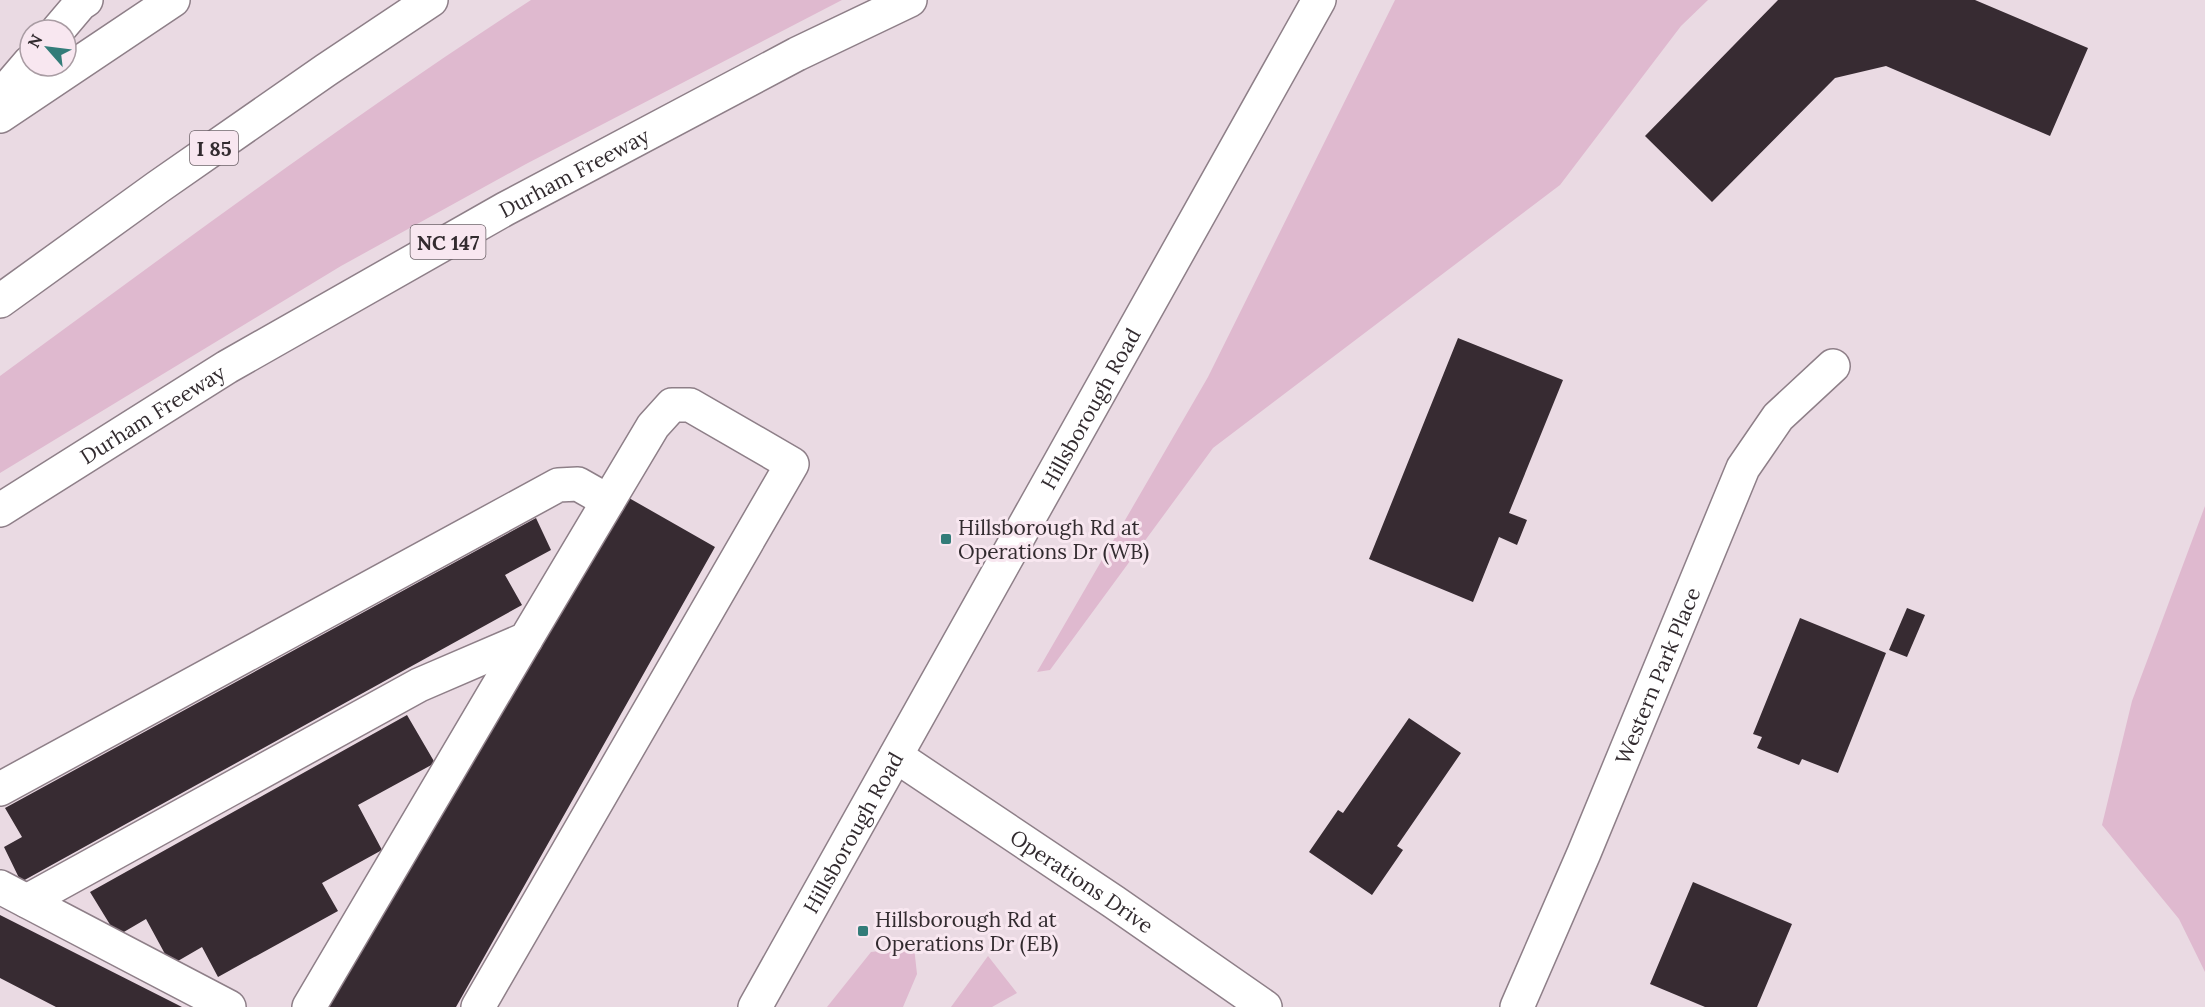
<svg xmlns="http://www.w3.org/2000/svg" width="2205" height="1007" viewBox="0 0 2205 1007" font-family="Lora,serif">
<rect width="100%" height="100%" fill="#eadae3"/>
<path fill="#dfb9cf" d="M 531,0 L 842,0 L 526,164 L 341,266 L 0,473 L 0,376 C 175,248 349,118 531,0 Z
M 1395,0 L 1708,0 L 1681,26 L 1560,185 L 1213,448 L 1050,670 L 1037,672 L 1208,377 Z
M 2205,506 L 2205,972 L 2179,919 L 2102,825 L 2132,701 Z
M 914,947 L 917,974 L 903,1007 L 827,1007 L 871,952 Z
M 988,956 L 1017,993 L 992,1007 L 951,1007 Z"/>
<path fill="#372b32" d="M 1778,0 L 1975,0 L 2088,48 L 2050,136 L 1886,66 L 1835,78 L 1712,202 L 1645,136 Z
M 1458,338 L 1563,380 L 1509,513 L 1527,520 L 1517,545 L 1499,537 L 1473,602 L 1369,559 Z
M 622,494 L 715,547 L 456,1007 L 328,1007 Z
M 536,518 L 551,550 L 505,575 L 522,605 L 21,882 L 4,847 L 22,837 L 5,808 Z
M 1907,608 L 1925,615 L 1907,657 L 1889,650 Z
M 1800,618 L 1886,653 L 1838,773 L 1802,759 L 1799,765 L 1757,748 L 1762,737 L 1753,734 Z
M 407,715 L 435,763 L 358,805 L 382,850 L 322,883 L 338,911 L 218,977 L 202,947 L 171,965 L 146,919 L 117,936 L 90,892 Z
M 1409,718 L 1461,753 L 1397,846 L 1403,850 L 1372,895 L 1309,852 L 1338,810 L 1343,813 Z
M 1693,882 L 1792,924 L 1757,1007 L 1705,1007 L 1650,984 Z
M 0,915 L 182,1007 L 56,1007 L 0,978 Z"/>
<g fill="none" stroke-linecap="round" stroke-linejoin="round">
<defs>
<g id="minor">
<path id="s1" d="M 896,756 L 1114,902 L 1265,1007"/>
<path d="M 0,789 L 558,485 L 578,484 L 608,501"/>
<path d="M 0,887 L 229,1007"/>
<path d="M 27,901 L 419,685 L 526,639 L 653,426 L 672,405 L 690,405 L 792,464 L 478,1007"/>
<path d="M 309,1007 L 526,639"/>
<path id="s2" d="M 1517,1007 L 1584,853 L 1743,468 L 1778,417 L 1833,366"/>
</g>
<g id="major">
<path id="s3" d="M 755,1007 L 1319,0"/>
</g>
<g id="highway">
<path d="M 58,30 L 80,4 L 86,0"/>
<path d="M 0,97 L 30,62"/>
<path d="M 0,116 L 173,0"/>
<path d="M 0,301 L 158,187 L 326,70 L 431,0"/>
<path id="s4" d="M 0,510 L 227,367 L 505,209 L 797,54 L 910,0"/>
</g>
</defs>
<use href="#minor" stroke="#8e7f88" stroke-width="36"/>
<use href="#major" stroke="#8e7f88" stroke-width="36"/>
<use href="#highway" stroke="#8e7f88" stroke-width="36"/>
<use href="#minor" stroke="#fff" stroke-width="33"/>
<use href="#major" stroke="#fff" stroke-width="33"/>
<use href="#highway" stroke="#fff" stroke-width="33"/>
</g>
<g fill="#337c79" stroke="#f8e7f0" stroke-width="2">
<rect x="940" y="533" width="12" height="12" rx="3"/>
<rect x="857" y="925" width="12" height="12" rx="3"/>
</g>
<g text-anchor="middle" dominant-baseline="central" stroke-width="6" stroke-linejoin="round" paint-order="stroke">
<g fill="#f8e7f0" stroke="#6d6369" stroke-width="1.5">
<rect x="190" y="131" width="48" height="34" rx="4.5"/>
<rect x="410.5" y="225" width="75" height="34" rx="4.5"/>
</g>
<g font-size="20" font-weight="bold" fill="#322b2f">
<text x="214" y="148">I 85</text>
<text x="448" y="242">NC 147</text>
</g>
<g font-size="21" fill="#322b2f" stroke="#f8e7f0">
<text stroke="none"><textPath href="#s4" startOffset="666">Durham Freeway</textPath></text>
<text stroke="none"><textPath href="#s3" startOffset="686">Hillsborough Road</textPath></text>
<text stroke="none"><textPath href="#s4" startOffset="180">Durham Freeway</textPath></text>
<text stroke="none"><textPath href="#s2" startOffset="360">Western Park Place</textPath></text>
<text stroke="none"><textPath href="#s3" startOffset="200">Hillsborough Road</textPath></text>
<text stroke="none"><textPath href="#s1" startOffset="224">Operations Drive</textPath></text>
</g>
<g font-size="21" fill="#322b2f" stroke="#f8e7f0" text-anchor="start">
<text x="958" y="527">Hillsborough Rd at<tspan x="958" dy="24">Operations Dr (WB)</tspan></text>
<text x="875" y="919">Hillsborough Rd at<tspan x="875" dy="24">Operations Dr (EB)</tspan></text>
</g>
</g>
<g transform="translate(48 48) rotate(298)"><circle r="28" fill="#f8e7f0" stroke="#a99ca3" stroke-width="1.5"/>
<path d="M0-4.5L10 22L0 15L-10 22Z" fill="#337c79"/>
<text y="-9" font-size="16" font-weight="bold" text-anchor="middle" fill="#322b2f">N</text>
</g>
</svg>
